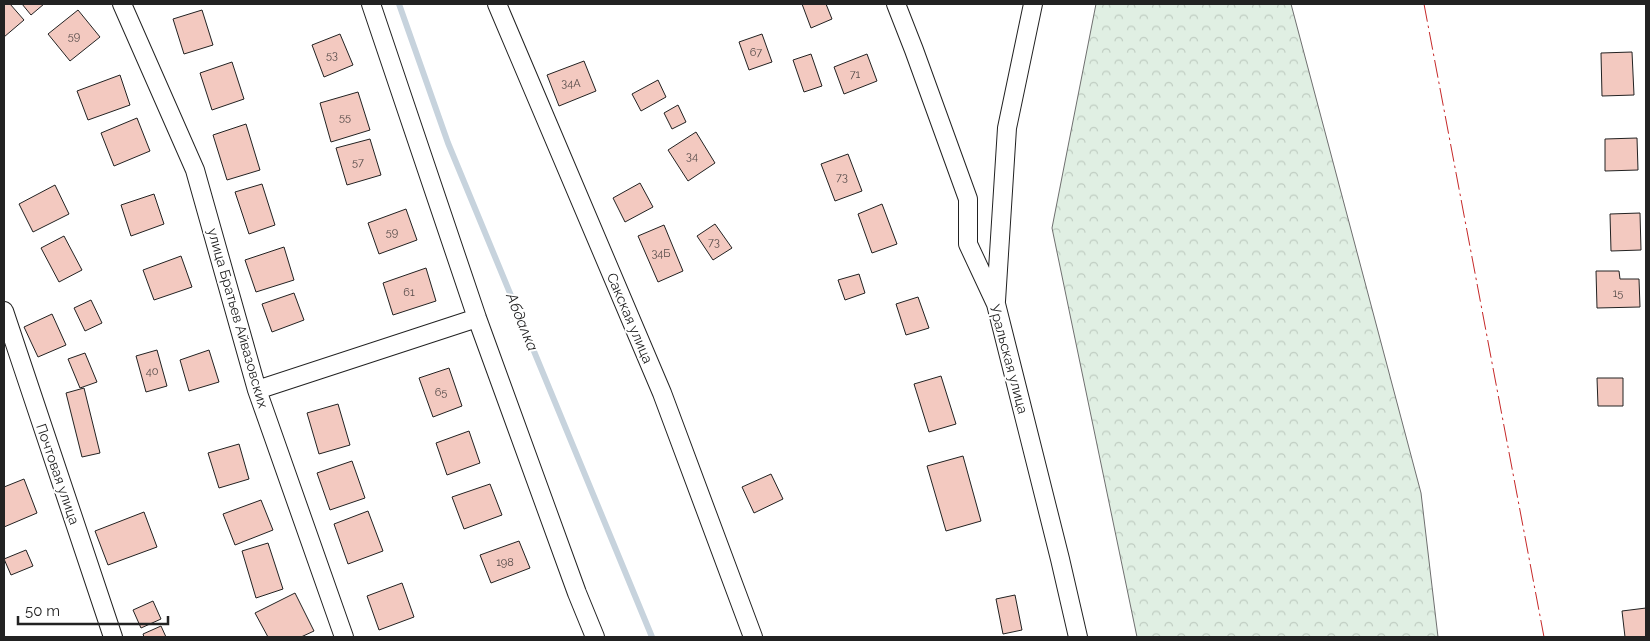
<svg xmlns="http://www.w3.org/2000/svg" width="1650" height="641" viewBox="0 0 1650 641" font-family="Raleway,sans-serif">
<defs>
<pattern id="forest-crowns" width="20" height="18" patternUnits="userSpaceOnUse" patternTransform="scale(1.25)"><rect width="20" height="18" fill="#e0efe3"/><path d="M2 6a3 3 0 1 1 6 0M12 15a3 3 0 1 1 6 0" fill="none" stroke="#c0cdc2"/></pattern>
</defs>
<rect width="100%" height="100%" fill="#fff"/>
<path fill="url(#forest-crowns)" stroke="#6f6f6f" d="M 1096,4 L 1291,4 L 1421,493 L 1438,637 L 1137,637 L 1052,228 Z"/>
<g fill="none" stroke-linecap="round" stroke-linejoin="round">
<path stroke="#c7d3dd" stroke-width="6" d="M 399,4 L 448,143 L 652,637"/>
</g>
<path fill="#f3c9c0" stroke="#222" d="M 4,4 L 10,4 L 24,20 L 4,37 Z
M 22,4 L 44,4 L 31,15 Z
M 802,4 L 826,4 L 832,19 L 811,28 Z
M 78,10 L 100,37 L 70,61 L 48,34 Z
M 202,10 L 213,45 L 184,54 L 173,19 Z
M 340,34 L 353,65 L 324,77 L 312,45 Z
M 762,34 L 772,62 L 749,70 L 739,42 Z
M 1632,52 L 1634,95 L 1602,96 L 1601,53 Z
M 811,54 L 822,86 L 804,92 L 793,60 Z
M 867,54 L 877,81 L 844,94 L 834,67 Z
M 584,61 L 596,91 L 559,106 L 547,75 Z
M 232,62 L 244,99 L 212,110 L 200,73 Z
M 120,75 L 130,105 L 88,120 L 77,91 Z
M 658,80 L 666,97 L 641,111 L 632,94 Z
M 358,92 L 370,130 L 331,142 L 320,103 Z
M 678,105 L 686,122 L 672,129 L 664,113 Z
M 137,118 L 150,151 L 114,166 L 101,133 Z
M 246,124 L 260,170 L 227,180 L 213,135 Z
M 696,132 L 715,163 L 688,181 L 668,150 Z
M 1637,138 L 1638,170 L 1605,171 L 1605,139 Z
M 370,139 L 381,175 L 347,185 L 336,148 Z
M 848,154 L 862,191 L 835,201 L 821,164 Z
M 640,183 L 653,207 L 625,222 L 613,198 Z
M 262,184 L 275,225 L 249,234 L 235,192 Z
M 55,185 L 69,214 L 33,232 L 19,204 Z
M 154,194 L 164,224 L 131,236 L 121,205 Z
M 882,204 L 897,244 L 872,253 L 858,214 Z
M 406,209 L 417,240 L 379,254 L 368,223 Z
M 1640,213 L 1641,250 L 1611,251 L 1610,214 Z
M 715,224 L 732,248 L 713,260 L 697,236 Z
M 664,225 L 683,271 L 658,282 L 638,236 Z
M 64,236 L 82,270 L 59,282 L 41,248 Z
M 284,247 L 294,280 L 256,292 L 245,260 Z
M 181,256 L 192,287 L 154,300 L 143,270 Z
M 426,268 L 436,301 L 393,315 L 383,283 Z
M 1596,271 L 1619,271 L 1620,279 L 1639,279 L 1640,307 L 1597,308 Z
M 859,274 L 865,293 L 845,300 L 838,280 Z
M 294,293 L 304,320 L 272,332 L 262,304 Z
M 918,297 L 929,328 L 906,335 L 896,304 Z
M 91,300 L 102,323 L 85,331 L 74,308 Z
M 52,314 L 66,345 L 38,357 L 24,327 Z
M 157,350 L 167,386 L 146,392 L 136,356 Z
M 209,350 L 219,382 L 189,391 L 180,360 Z
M 85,353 L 97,382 L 80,388 L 68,359 Z
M 449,368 L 462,406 L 433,417 L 419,378 Z
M 941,376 L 956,424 L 929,432 L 914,384 Z
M 1597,378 L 1623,378 L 1623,406 L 1598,406 Z
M 84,388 L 100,453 L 82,457 L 66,393 Z
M 338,404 L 350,445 L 319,454 L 307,413 Z
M 469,431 L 480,463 L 447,475 L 436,443 Z
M 239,444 L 249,479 L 219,488 L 208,453 Z
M 963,456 L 981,521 L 946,531 L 927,466 Z
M 352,461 L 365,498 L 330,510 L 317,473 Z
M 771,474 L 783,499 L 754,513 L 742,487 Z
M 24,479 L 37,513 L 4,527 L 4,487 Z
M 490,484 L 502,515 L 464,529 L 452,497 Z
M 261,500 L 273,530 L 235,545 L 223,514 Z
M 368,511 L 383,551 L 348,564 L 334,524 Z
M 144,512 L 157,547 L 108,565 L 95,531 Z
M 519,541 L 530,568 L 491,583 L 480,555 Z
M 268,543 L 283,589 L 256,598 L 242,551 Z
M 26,550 L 33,566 L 11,575 L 4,559 Z
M 402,583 L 414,617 L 379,630 L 367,596 Z
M 295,593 L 314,631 L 301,637 L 268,637 L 255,613 Z
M 1015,595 L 1022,630 L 1003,634 L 996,599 Z
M 153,601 L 161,619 L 141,628 L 133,610 Z
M 1646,608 L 1646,637 L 1625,637 L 1622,611 Z
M 161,626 L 166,637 L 144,637 L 143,634 Z"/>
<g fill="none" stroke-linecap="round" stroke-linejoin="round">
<defs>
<path id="street" d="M 122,4 L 195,170 L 257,390 L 344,637
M 371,4 L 477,318 L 577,593 L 595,637
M 497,4 L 662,393 L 753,637
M 896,4 L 914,50 L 968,199 L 968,244 L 996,304 L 1060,559 L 1078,637
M 996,301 L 1007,128 L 1033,4
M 4,311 L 113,637
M 257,390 L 477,318"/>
</defs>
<use href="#street" stroke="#222" stroke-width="20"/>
<use href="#street" stroke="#fff" stroke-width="18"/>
<path stroke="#c62828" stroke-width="1" stroke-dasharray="18 4 2.5 4" stroke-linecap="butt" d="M 1424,4 L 1544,637"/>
</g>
<g text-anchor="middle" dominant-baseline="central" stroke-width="4" stroke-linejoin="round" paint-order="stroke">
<g font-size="11" fill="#564c4a">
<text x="74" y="36">59</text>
<text x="756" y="52">67</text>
<text x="332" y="55">53</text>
<text x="855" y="74">71</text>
<text x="571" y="83">34А</text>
<text x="345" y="117">55</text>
<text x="692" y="156">34</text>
<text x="358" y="162">57</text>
<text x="842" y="177">73</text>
<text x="392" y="232">59</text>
<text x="714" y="242">73</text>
<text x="661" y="253">34Б</text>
<text x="409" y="292">61</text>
<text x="1618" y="293">15</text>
<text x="152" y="371">40</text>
<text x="441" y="392">65</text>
<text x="505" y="562">198</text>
</g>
<g font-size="14" fill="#222" stroke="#fff">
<text transform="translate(238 318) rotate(74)">улица Братьев Айвазовских</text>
<text transform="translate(630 318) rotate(67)">Сакская улица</text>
<text transform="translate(1009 359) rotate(75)">Уральская улица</text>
<text transform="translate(58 474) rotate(71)">Почтовая улица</text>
</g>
<g font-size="15" font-style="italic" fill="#222" stroke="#fff">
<text transform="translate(522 322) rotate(68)">Абдалка</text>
</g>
</g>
<rect width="1650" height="641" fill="none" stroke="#222222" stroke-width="10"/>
<path d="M18 616v8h150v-8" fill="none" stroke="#222222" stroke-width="2.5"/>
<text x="25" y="616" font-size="15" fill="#222222" stroke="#ffffff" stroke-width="4" paint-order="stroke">50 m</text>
</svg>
